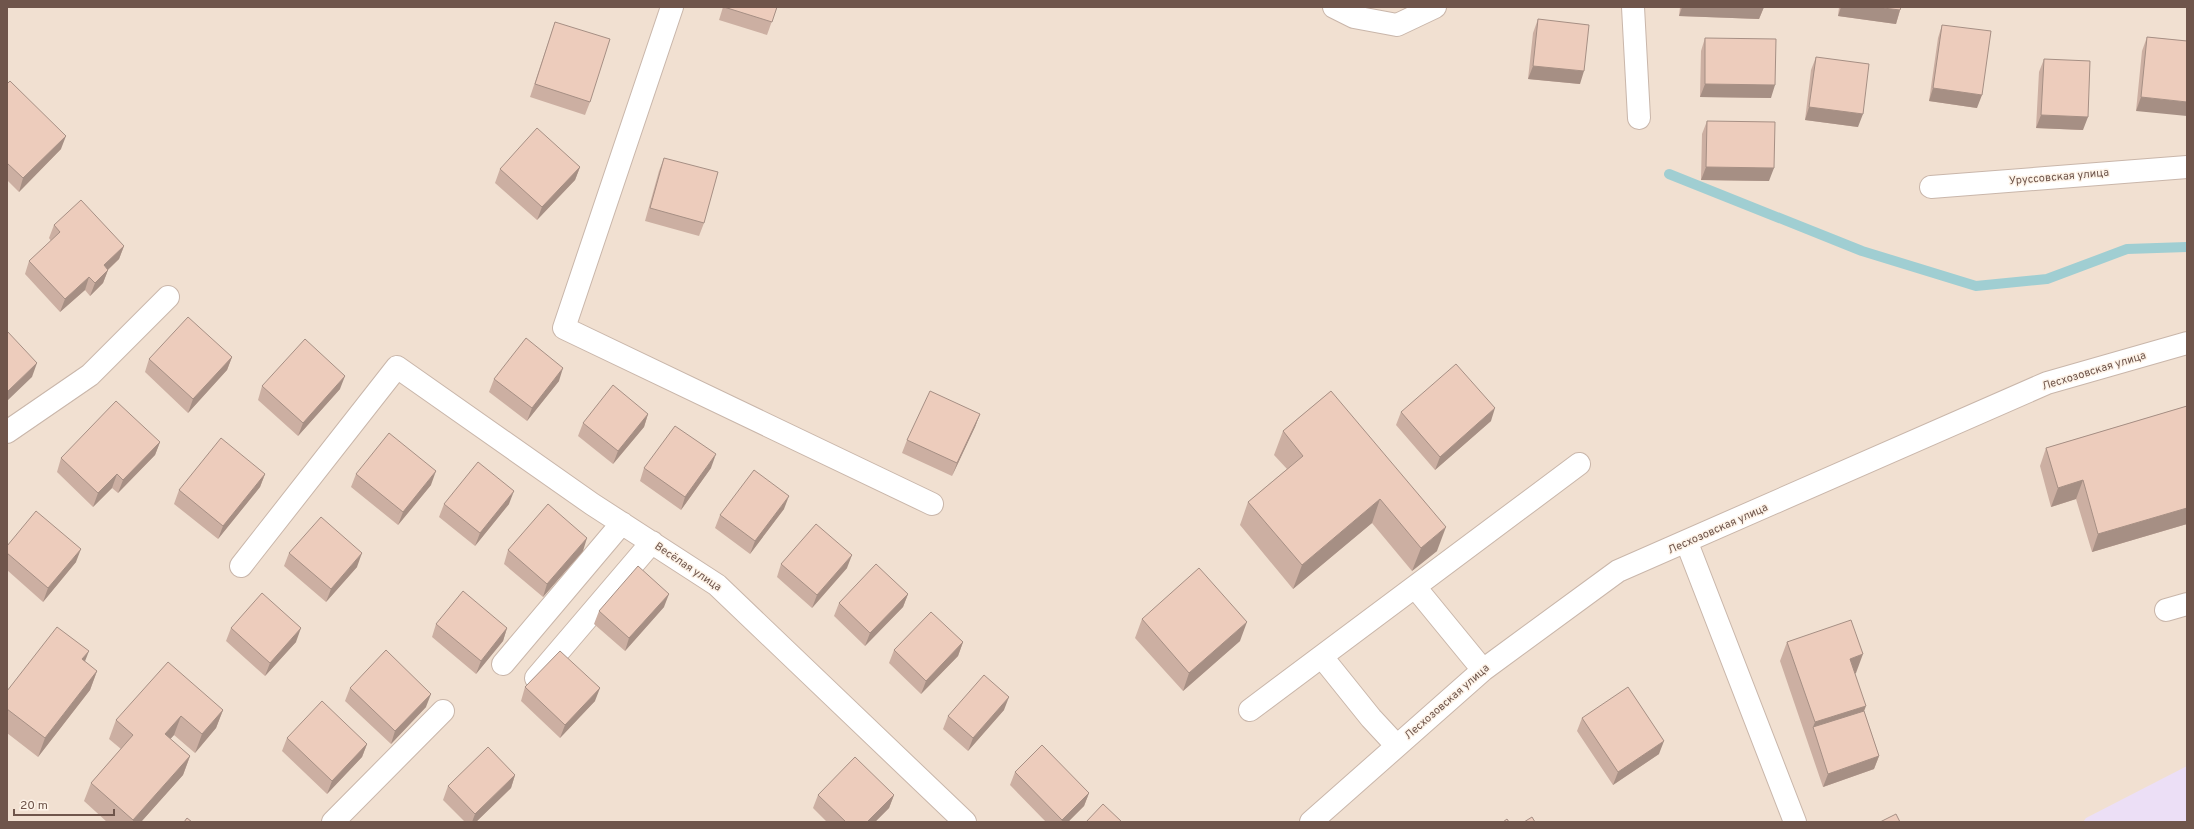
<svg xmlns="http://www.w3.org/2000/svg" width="2194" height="829" viewBox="0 0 2194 829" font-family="Overpass,sans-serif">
<rect width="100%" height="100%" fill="#faefe2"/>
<path fill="#f1e0d1" d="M 7,7 L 2187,7 L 2187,822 L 7,822 Z"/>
<path fill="#ecdff6" d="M 2187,766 L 2187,822 L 2083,822 L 2086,818 Z"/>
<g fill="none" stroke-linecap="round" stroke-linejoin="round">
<path stroke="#a0ced2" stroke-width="10" d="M 1669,174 L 1862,251 L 1976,286 L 2047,279 L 2127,249 L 2187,247"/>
<defs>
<path id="minor" d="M 672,7 L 564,328 L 932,504
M 1334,7 L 1354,17 L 1397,25 L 1435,7
M 1633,7 L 1639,118
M 1931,187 L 2187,167
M 7,432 L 90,375 L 168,297
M 1687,543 L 1795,822
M 241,566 L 397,367 L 592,504 L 717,585 L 965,822
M 1415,587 L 1483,670
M 2166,610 L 2187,604
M 1322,657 L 1371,718 L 1397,746
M 503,664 L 622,523
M 536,678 L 652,542
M 1250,710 L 1579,464
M 333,822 L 443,711
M 1311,822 L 1483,670 L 1618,571 L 2047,383 L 2187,343"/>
</defs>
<use href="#minor" stroke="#c9b6aa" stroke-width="24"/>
<use href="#minor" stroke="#fff" stroke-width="22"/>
</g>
<path fill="#ccafa2" d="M 723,7 L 777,7 L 767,35 L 719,20 Z
M 1680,7 L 1764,7 L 1759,19 L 1679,16 Z
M 1839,7 L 1901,7 L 1896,24 L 1838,16 Z
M 1538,19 L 1580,84 L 1528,79 L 1533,33 Z
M 555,22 L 590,102 L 585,115 L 530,97 Z
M 1942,25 L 1977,108 L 1929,101 L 1938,38 Z
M 2147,37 L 2187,41 L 2136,111 L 2142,51 Z
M 1705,38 L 1771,98 L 1700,97 L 1701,51 Z
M 1816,57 L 1858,127 L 1805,120 L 1811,70 Z
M 2044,59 L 2083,130 L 2036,128 L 2039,72 Z
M 7,84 L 61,149 L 19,192 L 7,180 Z
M 1707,121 L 1769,181 L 1701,180 L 1702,134 Z
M 664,158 L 704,223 L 699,236 L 645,221 L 659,171 Z
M 580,167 L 575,180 L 537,220 L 495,183 L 500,169 Z
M 54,225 L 124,246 L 119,259 L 108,270 L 103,283 L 90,296 L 85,290 L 60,312 L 25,274 L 29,261 L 51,241 L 49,238 Z
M 232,357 L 227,370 L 188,413 L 145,372 L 149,359 Z
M 494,379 L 559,381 L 527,421 L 489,392 Z
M 262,386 L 340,389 L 298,436 L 258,400 Z
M 1331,391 L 1437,551 L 1412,571 L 1372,523 L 1293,589 L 1240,525 L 1248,502 L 1287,469 L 1274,455 L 1283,431 Z
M 2187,406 L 2187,524 L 2092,552 L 2076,499 L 2051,507 L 2040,466 L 2046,448 Z
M 1401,412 L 1491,421 L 1435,470 L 1396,425 Z
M 648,414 L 644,427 L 613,464 L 578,436 L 583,423 Z
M 980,414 L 975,427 L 952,476 L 902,453 L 907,440 Z
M 160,442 L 155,455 L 118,493 L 112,488 L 93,507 L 57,472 L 61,458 Z
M 644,468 L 711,468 L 681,510 L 640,481 Z
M 265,474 L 260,487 L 218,539 L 174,504 L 179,490 Z
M 356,474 L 431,485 L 398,525 L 351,487 Z
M 444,504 L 509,504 L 475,546 L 439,517 Z
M 784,509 L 750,554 L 715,528 L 720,515 Z
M 7,546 L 76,562 L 43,602 L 7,570 Z
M 508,550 L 583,551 L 543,597 L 504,564 Z
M 289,553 L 357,567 L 326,602 L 284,566 Z
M 781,564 L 847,568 L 812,608 L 777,577 Z
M 908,594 L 903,607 L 865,646 L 834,616 L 839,603 Z
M 664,607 L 625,651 L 594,624 L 599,611 Z
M 1142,619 L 1240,641 L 1183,691 L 1135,638 Z
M 436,624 L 507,628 L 503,641 L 476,674 L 432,637 Z
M 231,628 L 296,642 L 265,676 L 226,641 Z
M 963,642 L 958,656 L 921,694 L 889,663 L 894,650 Z
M 1787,642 L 1856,673 L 1855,674 L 1864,711 L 1879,756 L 1874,769 L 1823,787 L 1780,661 Z
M 97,671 L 90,690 L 38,757 L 7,733 L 7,691 Z
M 525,687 L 595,701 L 560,738 L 521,701 Z
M 350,688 L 426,707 L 391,744 L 345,701 Z
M 223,710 L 216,728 L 195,753 L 174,735 L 170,739 L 190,756 L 183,775 L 141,822 L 107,822 L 84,801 L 91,783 L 121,749 L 109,739 L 116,720 Z
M 1004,710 L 968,751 L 943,729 L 948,716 Z
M 1582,718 L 1659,754 L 1613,785 L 1577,731 Z
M 287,738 L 367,744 L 362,757 L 327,794 L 282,751 Z
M 1015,772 L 1089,793 L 1084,806 L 1068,822 L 1046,822 L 1010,785 Z
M 515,775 L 511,788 L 476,822 L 465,822 L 443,800 L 448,786 Z
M 818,795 L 894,795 L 889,808 L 875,822 L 827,822 L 813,808 Z"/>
<path fill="#a68f84" d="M 1682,7 L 1764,7 L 1759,19 L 1679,16 Z
M 1841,7 L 1875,7 L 1900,10 L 1896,24 L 1838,16 Z
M 1533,66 L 1584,71 L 1580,84 L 1528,79 Z
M 1705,84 L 1775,85 L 1771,98 L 1700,97 Z
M 1933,88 L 1982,95 L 1977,108 L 1929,101 Z
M 2141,97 L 2187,102 L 2187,116 L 2136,111 Z
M 1809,107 L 1863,114 L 1858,127 L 1805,120 Z
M 2041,115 L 2088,117 L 2083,130 L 2036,128 Z
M 66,136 L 61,149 L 19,192 L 23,178 Z
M 580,167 L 575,180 L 537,220 L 542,207 Z
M 1706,167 L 1774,168 L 1769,181 L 1701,180 Z
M 124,246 L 119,259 L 99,278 L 104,265 Z
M 108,270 L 103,283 L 90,296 L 95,283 Z
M 89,277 L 85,290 L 60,312 L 65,299 Z
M 232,357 L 227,370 L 188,413 L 193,399 Z
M 37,363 L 32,377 L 7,401 L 7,392 Z
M 563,368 L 559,381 L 527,421 L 532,408 Z
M 345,376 L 340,389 L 298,436 L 303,423 Z
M 1495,408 L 1491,421 L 1435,470 L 1440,457 Z
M 648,414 L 644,427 L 613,464 L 618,451 Z
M 980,414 L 975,427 L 952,476 L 957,463 Z
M 160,442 L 155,455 L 118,493 L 123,480 Z
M 716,454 L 711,468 L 681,510 L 685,497 Z
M 436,471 L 431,485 L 398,525 L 403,512 Z
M 117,474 L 112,488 L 93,507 L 98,493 Z
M 265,474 L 260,487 L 218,539 L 223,526 Z
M 2083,480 L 2076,499 L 2051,507 L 2058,488 Z
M 514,491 L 509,504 L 475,546 L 480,533 Z
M 789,496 L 784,509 L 750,554 L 755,541 Z
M 1380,499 L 1372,523 L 1293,589 L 1302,565 Z
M 2187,508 L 2187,524 L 2092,552 L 2098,534 Z
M 1446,527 L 1437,551 L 1412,571 L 1421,548 Z
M 587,538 L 583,551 L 543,597 L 547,584 Z
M 81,549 L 76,562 L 43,602 L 48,588 Z
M 362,553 L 357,567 L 326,602 L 331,589 Z
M 852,555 L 847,568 L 812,608 L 817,595 Z
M 669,594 L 664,607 L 625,651 L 629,638 Z
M 908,594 L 903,607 L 865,646 L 870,633 Z
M 1247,622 L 1240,641 L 1183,691 L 1189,673 Z
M 301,628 L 296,642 L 265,676 L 270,663 Z
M 507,628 L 503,641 L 476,674 L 481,661 Z
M 963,642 L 958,656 L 921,694 L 926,681 Z
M 89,651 L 82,669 L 82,659 Z
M 1863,654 L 1856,673 L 1843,677 L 1850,659 Z
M 97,671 L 90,690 L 38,757 L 45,738 Z
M 600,688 L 595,701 L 560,738 L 565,725 Z
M 431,694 L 426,707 L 391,744 L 395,731 Z
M 1009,697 L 1004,710 L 968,751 L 973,738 Z
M 1866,706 L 1859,725 L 1813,727 L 1815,722 Z
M 223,710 L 216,728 L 195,753 L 202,734 Z
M 181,716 L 174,735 L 158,753 L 165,734 Z
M 1664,741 L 1659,754 L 1613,785 L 1618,772 Z
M 367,744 L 362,757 L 327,794 L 332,781 Z
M 190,756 L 183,775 L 141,822 L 133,822 L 133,820 Z
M 1879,756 L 1874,769 L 1823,787 L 1828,774 Z
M 515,775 L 511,788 L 476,822 L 472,822 L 475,814 Z
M 1089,793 L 1084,806 L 1068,822 L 1061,822 L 1062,820 Z
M 894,795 L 889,808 L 875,822 L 867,822 Z"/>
<path fill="#edccbc" stroke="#a68f84" d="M 724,7 L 777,7 L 772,22 Z
M 1875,7 L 1901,7 L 1900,10 Z
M 1538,19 L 1589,25 L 1584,71 L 1533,66 Z
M 555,22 L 610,39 L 590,102 L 535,84 Z
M 1942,25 L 1991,31 L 1982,95 L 1933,88 Z
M 2147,37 L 2187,41 L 2187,102 L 2141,97 Z
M 1705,38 L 1776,39 L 1775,85 L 1705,84 Z
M 1816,57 L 1869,64 L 1863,114 L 1809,107 Z
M 2044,59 L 2090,61 L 2088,117 L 2041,115 Z
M 10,81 L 66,136 L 23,178 L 7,163 L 7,84 Z
M 1707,121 L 1775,122 L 1774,168 L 1706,167 Z
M 537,128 L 580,167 L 542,207 L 500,169 Z
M 664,158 L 718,172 L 704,223 L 650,208 Z
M 81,200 L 124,246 L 104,265 L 108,270 L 95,283 L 89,277 L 65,299 L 29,261 L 60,232 L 54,225 Z
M 188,317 L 232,357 L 193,399 L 149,359 Z
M 7,331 L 37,363 L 7,392 Z
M 526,338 L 563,368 L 532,408 L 494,379 Z
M 305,339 L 345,376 L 303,423 L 262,386 Z
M 1456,364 L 1495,408 L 1440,457 L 1401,412 Z
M 613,385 L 648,414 L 618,451 L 583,423 Z
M 930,391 L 980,414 L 957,463 L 907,440 Z
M 1331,391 L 1446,527 L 1421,548 L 1380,499 L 1302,565 L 1248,502 L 1303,456 L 1283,431 Z
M 116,401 L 160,442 L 123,480 L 117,474 L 98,493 L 61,458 Z
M 2187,406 L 2187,508 L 2098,534 L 2083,480 L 2058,488 L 2046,448 Z
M 675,426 L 716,454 L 685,497 L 644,468 Z
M 389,433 L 436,471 L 403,512 L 356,474 Z
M 221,438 L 265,474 L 223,526 L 179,490 Z
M 478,462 L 514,491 L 480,533 L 444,504 Z
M 754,470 L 789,496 L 755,541 L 720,515 Z
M 548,504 L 587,538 L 547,584 L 508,550 Z
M 36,511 L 81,549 L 48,588 L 7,553 L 7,546 Z
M 321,517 L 362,553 L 331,589 L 289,553 Z
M 816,524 L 852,555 L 817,595 L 781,564 Z
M 876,564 L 908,594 L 870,633 L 839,603 Z
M 638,566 L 669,594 L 629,638 L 599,611 Z
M 1199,568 L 1247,622 L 1189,673 L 1142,619 Z
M 463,591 L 507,628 L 481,661 L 436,624 Z
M 262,593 L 301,628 L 270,663 L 231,628 Z
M 931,612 L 963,642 L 926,681 L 894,650 Z
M 1851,620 L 1863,654 L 1850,659 L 1866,706 L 1815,722 L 1787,642 Z
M 57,627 L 89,651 L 82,659 L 97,671 L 45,738 L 7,709 L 7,691 Z
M 386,650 L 431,694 L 395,731 L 350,688 Z
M 560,651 L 600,688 L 565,725 L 525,687 Z
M 168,662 L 223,710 L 202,734 L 181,716 L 165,734 L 190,756 L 133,820 L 91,783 L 133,735 L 116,720 Z
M 984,675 L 1009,697 L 973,738 L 948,716 Z
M 1628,687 L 1664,741 L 1618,772 L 1582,718 Z
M 322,701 L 367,744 L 332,781 L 287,738 Z
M 1864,711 L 1879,756 L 1828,774 L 1813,727 Z
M 1042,745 L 1089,793 L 1062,820 L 1015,772 Z
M 488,747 L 515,775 L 475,814 L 448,786 Z
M 855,757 L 894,795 L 867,822 L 846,822 L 818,795 Z
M 1103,804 L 1122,822 L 1086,822 Z
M 1896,814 L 1900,822 L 1880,822 Z
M 1532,817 L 1535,822 L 1524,822 Z
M 187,818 L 192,822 L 184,822 Z
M 1507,819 L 1509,822 L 1503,822 Z"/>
<g text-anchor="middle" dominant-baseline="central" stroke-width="3" stroke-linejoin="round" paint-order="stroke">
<g font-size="11" fill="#6f554b" stroke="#fdf3e8">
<text transform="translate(2059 177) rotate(-5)">Уруссовская улица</text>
<text transform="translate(2094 371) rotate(-17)">Лесхозовская улица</text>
<text transform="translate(1718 529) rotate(-24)">Лесхозовская улица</text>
<text transform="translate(688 567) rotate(34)">Весёлая улица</text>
<text transform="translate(1447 702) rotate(-41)">Лесхозовская улица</text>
</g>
</g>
<rect width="2194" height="829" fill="none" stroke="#6f554b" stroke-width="16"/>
<path d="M14 809v6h100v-6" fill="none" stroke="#6f554b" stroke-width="2"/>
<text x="20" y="809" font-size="12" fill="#6f554b" stroke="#fdf3e8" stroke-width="3" paint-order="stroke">20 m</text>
</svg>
